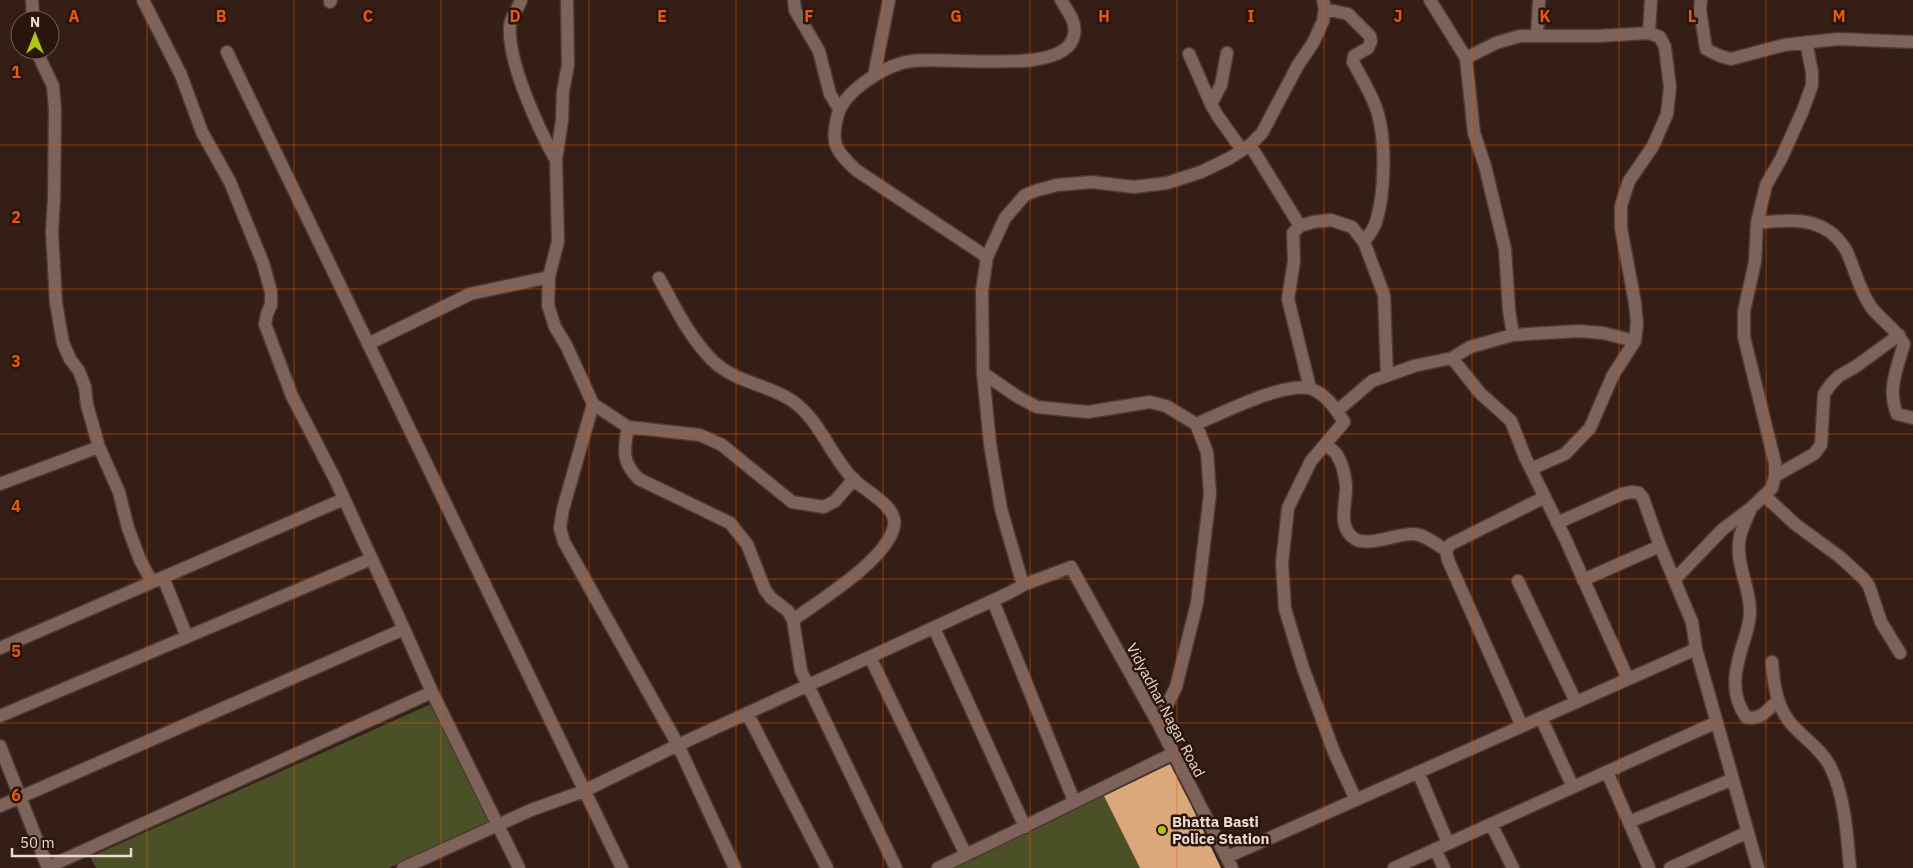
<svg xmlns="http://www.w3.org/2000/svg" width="1913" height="868" viewBox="0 0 1913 868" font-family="'IBM Plex Sans',sans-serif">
<rect width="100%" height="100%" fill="#341e16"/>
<path fill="#4c5026" d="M 431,704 L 492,822 L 389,868 L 96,868 L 90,857 Z
M 1103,793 L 1140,868 L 947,868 Z"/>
<path fill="#dba87c" d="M 1170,764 L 1191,805 L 1221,868 L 1140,868 L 1104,796 Z"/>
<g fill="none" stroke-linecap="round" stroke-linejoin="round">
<defs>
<path id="street" d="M 32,0 L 33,20
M 143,0 L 181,75 L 202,132 L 230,182 L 263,263 L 271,292 L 271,305 L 267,314 L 265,324 L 292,396 L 335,479 L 404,629 L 432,692 L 519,868
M 521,0 C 519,8 511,16 510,25 C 507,61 538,128 556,160
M 794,0 L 795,10 L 819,51 L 830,94 L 839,109
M 1430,0 L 1466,58 L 1474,133 L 1485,166 L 1505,249 L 1509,310 L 1513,335
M 1701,0 L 1700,10 L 1706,49 L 1720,56 L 1731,59 L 1784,45 L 1838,39 L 1913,42
M 330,2 L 331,0
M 1325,9 L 1348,14 L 1370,36 L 1371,41 L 1368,48 L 1354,56 L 1353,62 C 1362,79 1373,96 1378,114 C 1386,142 1385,194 1376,222 C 1374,229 1368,236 1364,242
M 1649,33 L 1651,0
M 1537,36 L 1539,0
M 36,50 L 53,86 L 55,110 L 54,199 L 52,232 L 56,303 L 63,343 L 70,359 L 79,371 L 85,387 L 87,405 L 99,447 L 119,492 L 128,528 L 140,560 L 152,582
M 227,52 L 622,868
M 1227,53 L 1221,85 L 1211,104 L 1217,115 L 1242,150
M 1189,54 L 1211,104
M 1466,58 L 1496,43 L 1520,36 L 1598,36 L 1649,33 L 1660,37 L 1665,47 L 1670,87 L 1667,114 L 1653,146 L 1629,181 L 1621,206 L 1621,228 L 1635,303 L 1637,323 L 1635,341 L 1613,375 L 1590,428 L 1565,454 L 1531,469
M 874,76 L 889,0
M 1250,145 L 1300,226
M 1757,223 C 1786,220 1815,216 1837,238 C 1840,242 1844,246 1846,250 C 1855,269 1859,290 1871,307 C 1881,320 1896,329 1904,344 C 1897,368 1887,390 1897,414 L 1913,418
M 987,257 L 856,170 C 835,150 830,143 838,114 C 845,91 881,69 902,63 C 935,52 1066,80 1074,35 C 1077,22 1067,10 1061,0
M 549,277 L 558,241 L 556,160 L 562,120 L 563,91 L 568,65 L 567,0
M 659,278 C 675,307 689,337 713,361 C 735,382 766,384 791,400 C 820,419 830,456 854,480 C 867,492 898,507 894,526 C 888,559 820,600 793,620
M 368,344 L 470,294 L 549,277 L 548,305 L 555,327 L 566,345 L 593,404 L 628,427 L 700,435 L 722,445 L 792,502 L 824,507 L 835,501 L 854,479
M 1452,358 L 1480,393 L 1511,421 L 1525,457 L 1564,536 L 1628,679
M 983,373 L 1018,397 L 1037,407 L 1088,412 L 1150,402 L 1166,406 L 1196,424
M 1310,388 L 1288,299 L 1294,261 L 1293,233 L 1300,226 L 1313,222 L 1331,220 L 1352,227 L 1364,242 L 1384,295 L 1387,376
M 593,404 L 563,509 L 560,528 L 564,542 L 678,745 L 735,868
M 1337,411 L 1372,381 L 1414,366 L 1452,358 L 1470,347 L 1513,335 L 1579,331 L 1603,333 L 1635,341
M 628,427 C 624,449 621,462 639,479 L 730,523 L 747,544 L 765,590 L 771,598 L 788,611 L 793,620 L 801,671 L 896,868
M 1326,445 C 1329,448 1335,451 1337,455 C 1342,463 1345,476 1346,485 C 1347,503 1336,527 1355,539 C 1368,547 1396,534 1412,534 C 1423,533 1437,545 1446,550
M 1775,476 L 1814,454 L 1821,445 L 1824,394 L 1831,384 L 1839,376 L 1855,367 L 1899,335
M 0,484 L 99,447
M 1765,496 L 1795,524 L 1840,557 L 1864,579 L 1869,586 L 1881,622 L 1900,653
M 1751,508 C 1747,519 1739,532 1739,544 C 1737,567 1750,588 1750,611 C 1750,618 1748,627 1746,634 C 1737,663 1727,690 1746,717 C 1760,721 1768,710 1777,701
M 1557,523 L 1622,494 L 1632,492 L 1639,493 L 1643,498 L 1660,546
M 163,577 L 187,637
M 1583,580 L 1660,546 L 1692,622 L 1696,649 L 1758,868
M 1674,580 L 1723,529 L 1751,508 L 1772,488 L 1775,476 L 1775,463 L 1744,337 L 1744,311 L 1755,262 L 1757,223 L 1766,185 L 1781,159 L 1803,110 L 1812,85 L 1812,72 L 1806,42
M 1518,581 L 1576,702
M 1023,585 L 1001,509 L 990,444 L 983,373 L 982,291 L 987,257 L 1005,218 L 1025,195 L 1038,190 L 1057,185 L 1092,182 L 1134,187 L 1167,183 L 1201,172 L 1230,158 L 1250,145 L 1262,133 L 1298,65 L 1313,43 L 1323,21 L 1325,9 L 1323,0
M 993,601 L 1074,801
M 934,628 L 1025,827
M 0,648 L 344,499
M 870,657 L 966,855
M 1772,662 C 1774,687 1777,711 1796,729 C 1808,741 1822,751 1830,766 C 1845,796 1847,835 1850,868
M 747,713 L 827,868
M 0,716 L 371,559
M 1541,718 L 1573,787
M 1158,723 L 1176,687 L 1197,603 L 1210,494 L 1207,452 L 1196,424 C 1223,413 1281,383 1308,388 C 1325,392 1336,409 1344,422 L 1311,461 L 1288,508 L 1282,563 L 1285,609 L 1303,668 L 1334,752 L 1356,800
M 1522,726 L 1448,560 L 1446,550 L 1451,544 L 1545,497
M 0,746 L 48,868
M 1418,772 L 1448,843
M 1607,772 L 1649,868
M 0,806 L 404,629
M 1629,822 L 1733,779
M 1491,824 L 1513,868
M 1435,849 L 1444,868
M 1227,857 L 1696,649
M 48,867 L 432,692
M 403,868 L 531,810 L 584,791 L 678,745 L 1009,593 L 1023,585 L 1071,567 L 1158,723 L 1232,868
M 938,868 C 1017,831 1094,792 1172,754
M 1394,868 L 1717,722
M 1670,868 L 1748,832"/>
</defs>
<use href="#street" stroke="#4c3a35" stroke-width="15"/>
<use href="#street" stroke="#7d6359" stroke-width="12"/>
</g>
<path fill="none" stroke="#e8590c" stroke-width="1" stroke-opacity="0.55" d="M 147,0 L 147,868M 294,0 L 294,868M 441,0 L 441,868M 589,0 L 589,868M 736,0 L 736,868M 883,0 L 883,868M 1030,0 L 1030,868M 1177,0 L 1177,868M 1324,0 L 1324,868M 1472,0 L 1472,868M 1619,0 L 1619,868M 1766,0 L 1766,868M 0,145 L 1913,145M 0,289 L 1913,289M 0,434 L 1913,434M 0,579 L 1913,579M 0,723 L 1913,723"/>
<circle fill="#acc612" stroke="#2a150d" stroke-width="2" cx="1162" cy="830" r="5"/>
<g text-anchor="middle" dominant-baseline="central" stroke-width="5" stroke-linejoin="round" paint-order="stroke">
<g font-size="15" fill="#e9dad4" stroke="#2a150d">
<text transform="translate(1166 710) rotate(62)">Vidyadhar Nagar Road</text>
</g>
<g font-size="15" font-weight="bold" fill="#e9dad4" stroke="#2a150d" text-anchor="start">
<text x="1172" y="821">Bhatta Basti<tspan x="1172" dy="17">Police Station</tspan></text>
</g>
</g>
<g font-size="16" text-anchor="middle" font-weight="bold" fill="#e8590c" stroke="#2a150d" stroke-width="5" stroke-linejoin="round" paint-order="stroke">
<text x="74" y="22">A</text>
<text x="221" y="22">B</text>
<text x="368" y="22">C</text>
<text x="515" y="22">D</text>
<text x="662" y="22">E</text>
<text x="809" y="22">F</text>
<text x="956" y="22">G</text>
<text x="1104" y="22">H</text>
<text x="1251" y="22">I</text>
<text x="1398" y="22">J</text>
<text x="1545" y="22">K</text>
<text x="1692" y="22">L</text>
<text x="1839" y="22">M</text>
<text x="16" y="78">1</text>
<text x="16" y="223">2</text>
<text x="16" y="367">3</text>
<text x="16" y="512">4</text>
<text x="16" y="657">5</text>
<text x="16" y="801">6</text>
</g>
<g transform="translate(35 35)"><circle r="24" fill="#2a150d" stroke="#76645d"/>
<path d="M0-4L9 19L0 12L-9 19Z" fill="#acc612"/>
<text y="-8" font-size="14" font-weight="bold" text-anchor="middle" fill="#e9dad4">N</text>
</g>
<path d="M12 848v8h119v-8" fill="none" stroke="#e9dad4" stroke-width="2.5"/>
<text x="20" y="848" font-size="15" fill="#e9dad4" stroke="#2a150d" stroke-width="4" paint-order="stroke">50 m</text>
</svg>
